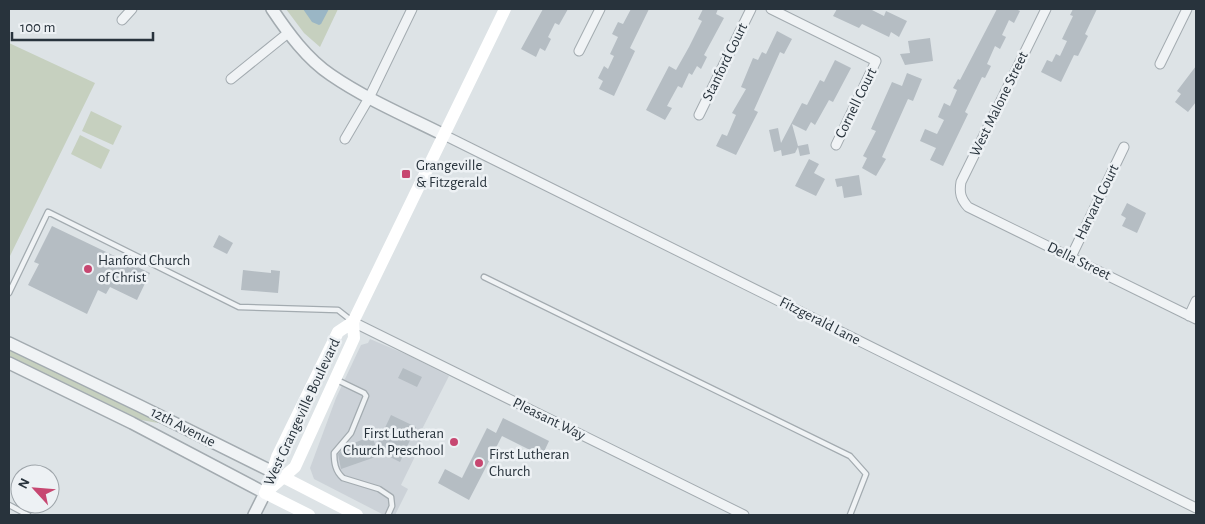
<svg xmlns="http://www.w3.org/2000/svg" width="1205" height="524" viewBox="0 0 1205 524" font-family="'Alegreya Sans',sans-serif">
<rect width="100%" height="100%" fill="#dde3e6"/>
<path fill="#ccd2d8" d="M 370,339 L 410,356 L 449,376 L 417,439 L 422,442 L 401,485 L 408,489 L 395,515 L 384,515 L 314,479 L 310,468 L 336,398 L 361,345 L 368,343 Z"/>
<path fill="#c6d0bf" d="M 286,9 L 338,9 L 320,47 L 304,33 Z
M 9,43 L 95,83 L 9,258 Z
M 91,111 L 122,126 L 113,145 L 82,131 Z
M 80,135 L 110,150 L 101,169 L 71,154 Z
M 9,348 L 158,420 L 158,423 L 141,420 L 9,356 Z"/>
<path fill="#9ab6c5" d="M 303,9 L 329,9 L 321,24 L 319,25 L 312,22 Z"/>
<path fill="#b5bdc3" d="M 543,9 L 568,9 L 559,25 L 555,23 L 548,37 L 551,39 L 545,51 L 540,48 L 536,57 L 521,49 Z
M 631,9 L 649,9 L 630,48 L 635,51 L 614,96 L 599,89 L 603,81 L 598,78 L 604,66 L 608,69 L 614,56 L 610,54 L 618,37 L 612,34 L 618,22 L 623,24 Z
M 703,9 L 718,9 L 716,14 L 724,18 L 704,55 L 707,57 L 701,69 L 697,66 L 692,75 L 689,73 L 682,88 L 678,86 L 667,106 L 672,108 L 665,120 L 646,110 L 669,66 L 676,70 L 689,47 L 702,21 L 698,19 Z
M 837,9 L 870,9 L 884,16 L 886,11 L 907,21 L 899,37 L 891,32 L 889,37 L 862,24 L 859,28 L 833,16 Z
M 997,9 L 1016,9 L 1020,11 L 1014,23 L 1009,20 L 1002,35 L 1006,37 L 1000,49 L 995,46 L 987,64 L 991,66 L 985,78 L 982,77 L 965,112 L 968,114 L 943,166 L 930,160 L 936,148 L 920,141 L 925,129 L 937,134 L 944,120 L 938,117 L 944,103 L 950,106 L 957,90 L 953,88 L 958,79 L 960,80 Z
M 1073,9 L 1097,9 L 1085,34 L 1088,36 L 1078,56 L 1074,55 L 1061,82 L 1041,72 L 1047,60 L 1052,62 L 1056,54 L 1060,56 L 1067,41 L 1062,39 L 1073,16 L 1070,15 Z
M 777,31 L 792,39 L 784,54 L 780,52 L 754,110 L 758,112 L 736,155 L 716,146 L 722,134 L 727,136 L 736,115 L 732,113 L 746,89 L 741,87 L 753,58 L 758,60 L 762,52 L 766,54 Z
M 930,38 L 933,61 L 905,65 L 900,54 L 910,53 L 908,41 Z
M 835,60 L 851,68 L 833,102 L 829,100 L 815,125 L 811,122 L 806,131 L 792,124 L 798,146 L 808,144 L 810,154 L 800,156 L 798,147 L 795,153 L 782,156 L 781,150 L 774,152 L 769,130 L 778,128 L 781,143 L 802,103 L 807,105 L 820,80 L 824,82 Z
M 1196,66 L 1196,102 L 1188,112 L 1175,102 L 1181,94 L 1177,91 Z
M 907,73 L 922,79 L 913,101 L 908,99 L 882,157 L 886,159 L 876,176 L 862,168 L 867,158 L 863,156 L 876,131 L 871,129 L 892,82 L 902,86 Z
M 809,159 L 819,164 L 814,173 L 825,179 L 816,196 L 795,186 Z
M 859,175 L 862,195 L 844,198 L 842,186 L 837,187 L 835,179 Z
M 1127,203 L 1146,213 L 1137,233 L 1122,226 L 1126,218 L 1121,215 Z
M 52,226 L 150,273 L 137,300 L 110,287 L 106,294 L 98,290 L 87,314 L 28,285 L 39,264 L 34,262 Z
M 219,235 L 233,243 L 227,254 L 213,247 Z
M 243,270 L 271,273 L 271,270 L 280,271 L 278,293 L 241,290 Z
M 403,368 L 422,377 L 417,387 L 398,378 Z
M 391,415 L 416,427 L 400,462 L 384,454 L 341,469 L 338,454 L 346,446 L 372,436 L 376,447 Z
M 503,418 L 549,441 L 542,456 L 502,436 L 469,500 L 438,483 L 445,469 L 462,478 L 487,428 L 496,433 Z"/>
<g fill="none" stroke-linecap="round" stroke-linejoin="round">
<defs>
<path id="service" d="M 484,277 L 850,456 L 866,474 L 850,515
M 9,293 L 48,212 L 239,307 L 338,310 L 352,321
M 337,380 L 364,393 L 366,396 L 351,433 L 334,453 C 334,462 335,471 343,478 L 379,489 L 391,497 L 392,506 L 388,515
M 9,505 L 28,515"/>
<path id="minor" d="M 771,9 L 876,61 L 836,145
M 1046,9 L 961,182 C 959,193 961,199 968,207 L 1196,319
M 122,20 L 132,9
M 579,51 L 600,9
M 1160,64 L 1187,9
M 231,79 L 288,33
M 699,115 L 751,9
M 444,135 L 1196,508
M 345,139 L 369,98 L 412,9
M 1071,257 L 1124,147
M 1189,316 L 1196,301
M 353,322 L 744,515"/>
<path id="tertiary" d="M 272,9 C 288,33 307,59 331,75 C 366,99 406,116 444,135
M 9,343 L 140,406 L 279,475
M 9,363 L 132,423 L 265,493 L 254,515"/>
</defs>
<use href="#service" stroke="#a3abb0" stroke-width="7"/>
<use href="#minor" stroke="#a3abb0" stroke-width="11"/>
<use href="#tertiary" stroke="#a3abb0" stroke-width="14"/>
<use href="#service" stroke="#f0f3f5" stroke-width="4.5"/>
<use href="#minor" stroke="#f0f3f5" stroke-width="9"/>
<use href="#tertiary" stroke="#f0f3f5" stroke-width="11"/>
<path stroke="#fff" stroke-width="12" d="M 283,477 L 357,515
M 266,491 L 277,457 L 338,332 L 353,322
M 265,493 L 295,467 L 354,338 L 353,322 L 505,9
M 265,493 L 309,515"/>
</g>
<g fill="#c74771" stroke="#edf1f4" stroke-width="2">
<rect x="401" y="169" width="10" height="10" rx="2.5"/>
<circle cx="88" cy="269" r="5"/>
<circle cx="454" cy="442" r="5"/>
<circle cx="479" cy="463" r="5"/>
</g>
<g text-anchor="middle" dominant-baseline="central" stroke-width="5" stroke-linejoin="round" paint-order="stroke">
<g font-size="15" fill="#28333c" stroke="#edf1f4">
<text transform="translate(725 62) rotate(-64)">Stanford Court</text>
<text transform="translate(856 103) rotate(-64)">Cornell Court</text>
<text transform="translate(999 104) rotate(-64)">West Malone Street</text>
<text transform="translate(1097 202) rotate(-64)">Harvard Court</text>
<text transform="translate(1079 261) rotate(26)">Della Street</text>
<text transform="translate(820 321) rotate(27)">Fitzgerald Lane</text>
<text transform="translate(302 412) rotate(-65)">West Grangeville Boulevard</text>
<text transform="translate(549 419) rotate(26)">Pleasant Way</text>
<text transform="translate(183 427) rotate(27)">12th Avenue</text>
</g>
<g font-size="15" fill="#28333c" stroke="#edf1f4" text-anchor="start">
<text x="416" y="165">Grangeville<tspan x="416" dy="17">&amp; Fitzgerald</tspan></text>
<text x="98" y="260">Hanford Church<tspan x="98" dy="17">of Christ</tspan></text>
<text x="444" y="433" text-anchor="end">First Lutheran<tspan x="444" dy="17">Church Preschool</tspan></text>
<text x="489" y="454">First Lutheran<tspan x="489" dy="17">Church</tspan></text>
</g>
</g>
<rect width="1205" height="524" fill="none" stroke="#28333c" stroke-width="20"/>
<g transform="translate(35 489) rotate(296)"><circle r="24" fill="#edf1f4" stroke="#9ea5aa"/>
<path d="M0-4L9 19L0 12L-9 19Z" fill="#c74771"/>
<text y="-8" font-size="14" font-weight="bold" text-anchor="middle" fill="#28333c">N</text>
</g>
<path d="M12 32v8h141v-8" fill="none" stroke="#28333c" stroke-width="2.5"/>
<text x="20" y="32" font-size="15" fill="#28333c" stroke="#edf1f4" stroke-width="4" paint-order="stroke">100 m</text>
</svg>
